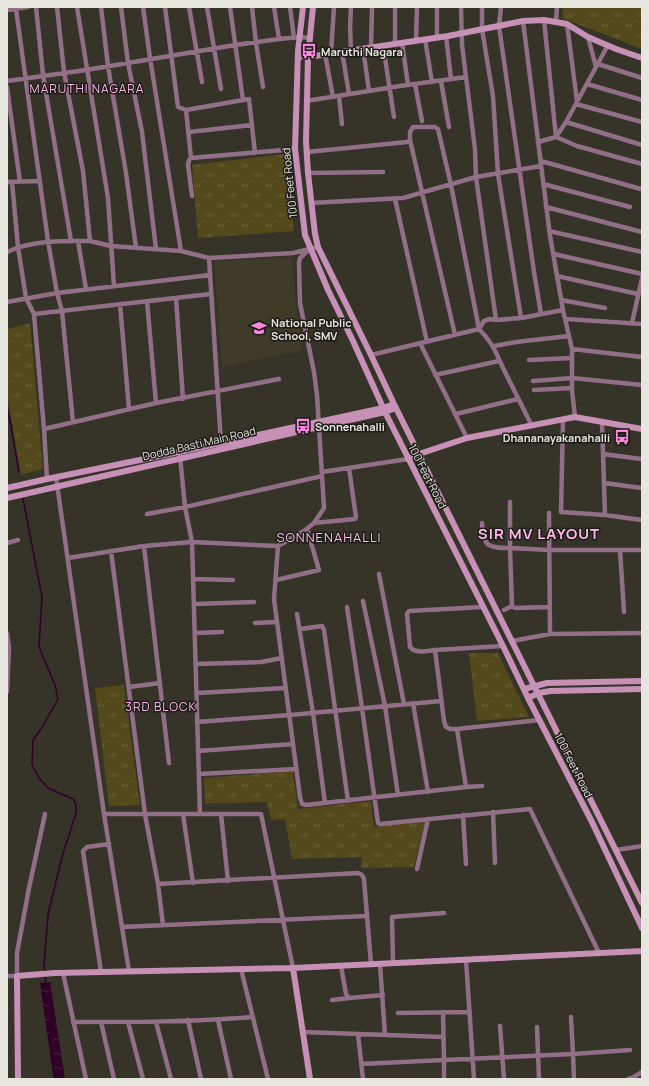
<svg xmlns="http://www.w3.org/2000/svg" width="649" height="1086" viewBox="0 0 649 1086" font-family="Manrope,sans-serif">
<defs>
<pattern id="grass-tufts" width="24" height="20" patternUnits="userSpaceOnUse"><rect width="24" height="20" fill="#53491a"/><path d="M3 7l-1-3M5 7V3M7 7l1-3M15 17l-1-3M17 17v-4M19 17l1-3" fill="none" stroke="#6c633b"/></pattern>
<pattern id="water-ripples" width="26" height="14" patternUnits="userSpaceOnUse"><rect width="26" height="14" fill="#300027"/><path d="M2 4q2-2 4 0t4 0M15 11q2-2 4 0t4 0" fill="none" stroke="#4e2546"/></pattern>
</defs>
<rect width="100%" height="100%" fill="#363328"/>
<path fill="#3f3b29" d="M 292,258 L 296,306 L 303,350 L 222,367 L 214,261 Z"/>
<path fill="url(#grass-tufts)" d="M 563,7 L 642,7 L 642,49 L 562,18 Z
M 287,154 L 294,231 L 198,238 L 192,165 Z
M 30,323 L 43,469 L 21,475 L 7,393 L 7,329 Z
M 469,653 L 498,653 L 529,717 L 477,721 Z
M 124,685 L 140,805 L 109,806 L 95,688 Z
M 293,771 L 298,809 L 371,801 L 374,827 L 425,821 L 414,867 L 361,868 L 362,857 L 292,859 L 285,819 L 271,820 L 267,802 L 205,804 L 204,778 Z"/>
<path fill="url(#water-ripples)" d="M 50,982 L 65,1079 L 54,1079 L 53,1075 L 40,983 Z"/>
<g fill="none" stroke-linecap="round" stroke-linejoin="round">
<path stroke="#300027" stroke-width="1.5" d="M 7,408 L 11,426 L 19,472
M 23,499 L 42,597 L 39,647 L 55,685 L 58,699 L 41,729 L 33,740 L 32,765 L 39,778 L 48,788 L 73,799 L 76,804 L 76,813 L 62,857 L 48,915 L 44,964 L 45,972
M 45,976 L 46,984"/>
<path stroke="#916f87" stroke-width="4.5" d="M 36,7 L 43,75 L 71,241
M 57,7 L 64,72 L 83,171 L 90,241 L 111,246 L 181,251 L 209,258 L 293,253 L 318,247
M 77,7 L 108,198 L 114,286
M 101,7 L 108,66 L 126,173 L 136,248
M 121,7 L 128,63 L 142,132 L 156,249
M 143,7 L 150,58 L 181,251
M 165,7 L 178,107 L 186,110 L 191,158 L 295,149
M 189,7 L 202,82
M 207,7 L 221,89
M 230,7 L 243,100
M 252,7 L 256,43 L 263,87
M 274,7 L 279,39
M 290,7 L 294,38
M 395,7 L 395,43
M 461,7 L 462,45 L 475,149 L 476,177 L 496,320
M 482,7 L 482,29 L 493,96 L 498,174 L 521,318
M 501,7 L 499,26 L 534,272 L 541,314
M 16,9 L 48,241 L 57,293 L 62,311 L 73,422
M 7,10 L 28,7
M 544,20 L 556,137 L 577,146 L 642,164
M 523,21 L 550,236 L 563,310 L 572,349 L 572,390 L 575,417
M 556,21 L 557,7
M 567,24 L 577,101
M 446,36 L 451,79
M 437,37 L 437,7
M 588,37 L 596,67
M 425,39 L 432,82
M 416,40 L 417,7
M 402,42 L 408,85
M 383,45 L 394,117
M 371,47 L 372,7
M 363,48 L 369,91
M 351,50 L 350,26 L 351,7
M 342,51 L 349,94
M 331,53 L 334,7
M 325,54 L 333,97
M 598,64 L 642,78
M 7,81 L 86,70 L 235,45 L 279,39 L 300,37 L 311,38
M 441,81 L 449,127
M 415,84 L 422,121
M 587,84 L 642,100
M 7,87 L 20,182
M 339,96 L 342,124
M 306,101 L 400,86 L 466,77
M 576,104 L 642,122
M 186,110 L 249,99 L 255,153
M 566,122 L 642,145
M 189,132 L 252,125
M 410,140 L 455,335
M 538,142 L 556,137 L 566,122 L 608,45
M 307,152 L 407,142 L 410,140 L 410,132 L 413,127 L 435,127 L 438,129 L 451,185 L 479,329 C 494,344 496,354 505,372 C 514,390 523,408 532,426
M 191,158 L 189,160 L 188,165 L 192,196
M 541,161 L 641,189
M 308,173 L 383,172
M 7,182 L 40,181
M 12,182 L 18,247 L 26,298 L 34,314
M 543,184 L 630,207
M 395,199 L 427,342
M 311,203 L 403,198 L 476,177 L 541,166
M 546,207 L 642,232
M 549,231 L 642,252
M 78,241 L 86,289
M 7,252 C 33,240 61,241 90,241
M 554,254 L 642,274
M 209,258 L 221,443
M 557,276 L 638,294
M 211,294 L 34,314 L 44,429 L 156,403 L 279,379
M 176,298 L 183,399
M 561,300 L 605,308
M 147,301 L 156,403
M 7,302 L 57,293 L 210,275
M 120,304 L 129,409
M 566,319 L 642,324
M 632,323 L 642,278
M 420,343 L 467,438
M 494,346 L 516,342 L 569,336
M 572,349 L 642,357
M 371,355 L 479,329 L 484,321 L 490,319 L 496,320 L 521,318 L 563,310
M 529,360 L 572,358
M 435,375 L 499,361
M 533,381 L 572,378 L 642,385
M 534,390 L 572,388
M 456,414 L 518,399
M 563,420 L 561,512 L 605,515 L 642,520
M 602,422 L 605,515
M 44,429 L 47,479
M 603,454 L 642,459
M 322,472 L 408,459
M 56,477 L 104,814 L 129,971
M 604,483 L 642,488
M 510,502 L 510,548 L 549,550 L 642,550
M 549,513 L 550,634
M 147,514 L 185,507 L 322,476
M 314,523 L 355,519 L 356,517 L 349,468
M 482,523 C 483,547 488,548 510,548 L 512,606 L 515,608 L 550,607
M 7,543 L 18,540
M 144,546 L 169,763
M 278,546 L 274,599 L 300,797 L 302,804 L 306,805 L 466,787 L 457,729
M 620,550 L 624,612
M 111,551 L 145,814 L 158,884 L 163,925
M 68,558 L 144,546 L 192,542 L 185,507 L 180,456
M 379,574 L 404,704
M 193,579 L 233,580
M 276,580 L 319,570 L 307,529
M 363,601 L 385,706 L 398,795
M 194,604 L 254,602
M 347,607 L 362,708 L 378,823 L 380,824 L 530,809 L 599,953
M 504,610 L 512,606
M 297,614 L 313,713 L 325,803
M 255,623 L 277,622
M 300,629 L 322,626 L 324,630 L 348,801
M 7,633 L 9,648 L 7,692
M 195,633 L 222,632
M 512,641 L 550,634 L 642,633
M 503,646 L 435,650 L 444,721 L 446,727 L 450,729 L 457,729 L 539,720
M 435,650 C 427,651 416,654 410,647 L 407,614 L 409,611 L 483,607
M 196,664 L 261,662 L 282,658
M 129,687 L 160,683
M 197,693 L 286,688
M 413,703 L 428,792
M 197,722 L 290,715 L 441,701
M 198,751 L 293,744
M 199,774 L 296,769
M 466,787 L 482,786
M 493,812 L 495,863
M 104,814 L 261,814 L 293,968
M 183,814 L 193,883
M 200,814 L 192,542 L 278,546 L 304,531 L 314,523 L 324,508 L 317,395 L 314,372 L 300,303 L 299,263 L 300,258 L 310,249
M 221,814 L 228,881
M 463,815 L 466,864
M 616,850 L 642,846
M 417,869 L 428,819
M 158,884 L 358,873 L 362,875 L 364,879 L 371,964
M 122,927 L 366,916
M 466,960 L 474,1079
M 393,963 L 392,917 L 444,913
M 380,964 L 385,1035
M 341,966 L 346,994 L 349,998 L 383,995
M 241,969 L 268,1079
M 101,972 L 83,851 L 87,847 L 109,844
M 63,973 L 86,1079
M 7,976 L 17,976 L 17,953 L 29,888 L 45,814
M 332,1000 L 349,998
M 398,1013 L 470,1012
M 571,1017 L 573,1054 L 630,1050
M 188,1020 L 201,1079
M 218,1020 L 231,1079
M 73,1022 C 133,1022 193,1022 253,1017
M 101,1022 L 114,1079
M 128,1022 L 143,1079
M 156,1022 L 171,1079
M 500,1026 L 504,1079
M 537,1027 L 539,1079
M 303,1032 L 443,1037
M 358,1034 L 363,1079
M 361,1064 L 444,1060 L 443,1012
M 444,1079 L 444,1060 L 573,1054 L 574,1079
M 628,1079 L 632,1078 L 642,1072"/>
<path stroke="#c690b7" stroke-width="6" d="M 303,7 L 298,51 L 295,149 L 305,235 L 328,290 L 353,341 L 385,412 L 503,646 L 528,698 L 592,822 L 642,928
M 313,7 L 308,57 L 306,141 L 308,173 L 315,234 L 318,247 L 371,355 L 394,404 L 642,903
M 298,56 L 308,57 L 448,36 L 523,21 L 544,20 L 567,24 L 588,37 L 616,49 L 642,58
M 408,459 L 419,454 L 467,438 L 575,417 L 642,429
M 7,488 L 47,479 L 179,452 L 383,408 L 394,404
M 7,498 L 319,427 L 385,412 L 396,408
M 524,689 L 547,683 L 642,681
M 528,698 L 539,693 L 550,691 L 642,689
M 293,968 L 642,951
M 18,1079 L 17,976 L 55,973 L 293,968 L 310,1079"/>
</g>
<defs>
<symbol id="bus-bare" viewBox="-9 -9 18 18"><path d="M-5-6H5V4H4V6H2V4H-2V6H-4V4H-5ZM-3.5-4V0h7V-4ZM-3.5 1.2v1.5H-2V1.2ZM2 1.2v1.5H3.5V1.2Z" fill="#fd86e1" stroke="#1c1b16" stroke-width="2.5" paint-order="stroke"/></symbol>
<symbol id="school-bare" viewBox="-9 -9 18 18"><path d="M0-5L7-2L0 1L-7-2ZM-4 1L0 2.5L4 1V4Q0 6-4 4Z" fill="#fd86e1" stroke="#1c1b16" stroke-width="2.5" paint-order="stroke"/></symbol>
</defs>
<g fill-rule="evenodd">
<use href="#bus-bare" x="298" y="40" width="22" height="22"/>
<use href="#school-bare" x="248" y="317" width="22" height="22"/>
<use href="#bus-bare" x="292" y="415" width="22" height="22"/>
<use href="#bus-bare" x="611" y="426" width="22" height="22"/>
</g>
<g text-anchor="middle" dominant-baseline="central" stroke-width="3" stroke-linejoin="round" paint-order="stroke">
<g font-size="11" font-weight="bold" fill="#e7e6de" stroke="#1c1b16" text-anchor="start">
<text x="321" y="51">Maruthi Nagara</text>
<text x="271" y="322">National Public<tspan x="271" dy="13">School, SMV</tspan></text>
<text x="315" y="426">Sonnenahalli</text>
<text x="610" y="437" text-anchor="end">Dhananayakanahalli</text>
</g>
<g font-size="11" fill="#e7e6de" stroke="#1c1b16">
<text transform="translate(289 183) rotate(-96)">100 Feet Road</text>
<text transform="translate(199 443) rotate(-13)">Dodda Basti Main Road</text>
<text transform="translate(428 476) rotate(63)">100 Feet Road</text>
<text transform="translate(574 765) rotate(63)">100 Feet Road</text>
</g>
<g font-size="12" letter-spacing="1" fill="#fcb8e9" stroke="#1c1b16">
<text x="87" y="88">MARUTHI NAGARA</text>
<text x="161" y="706">3RD BLOCK</text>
</g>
<g font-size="13" letter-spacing="1" fill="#fcb8e9" stroke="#1c1b16">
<text x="329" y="537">SONNENAHALLI</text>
</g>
<g font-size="15" font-weight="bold" letter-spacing="1" fill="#fcb8e9" stroke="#1c1b16">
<text x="539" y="533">SIR MV LAYOUT</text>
</g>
</g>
<rect width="649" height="1086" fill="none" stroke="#e7e6de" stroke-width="16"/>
</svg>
